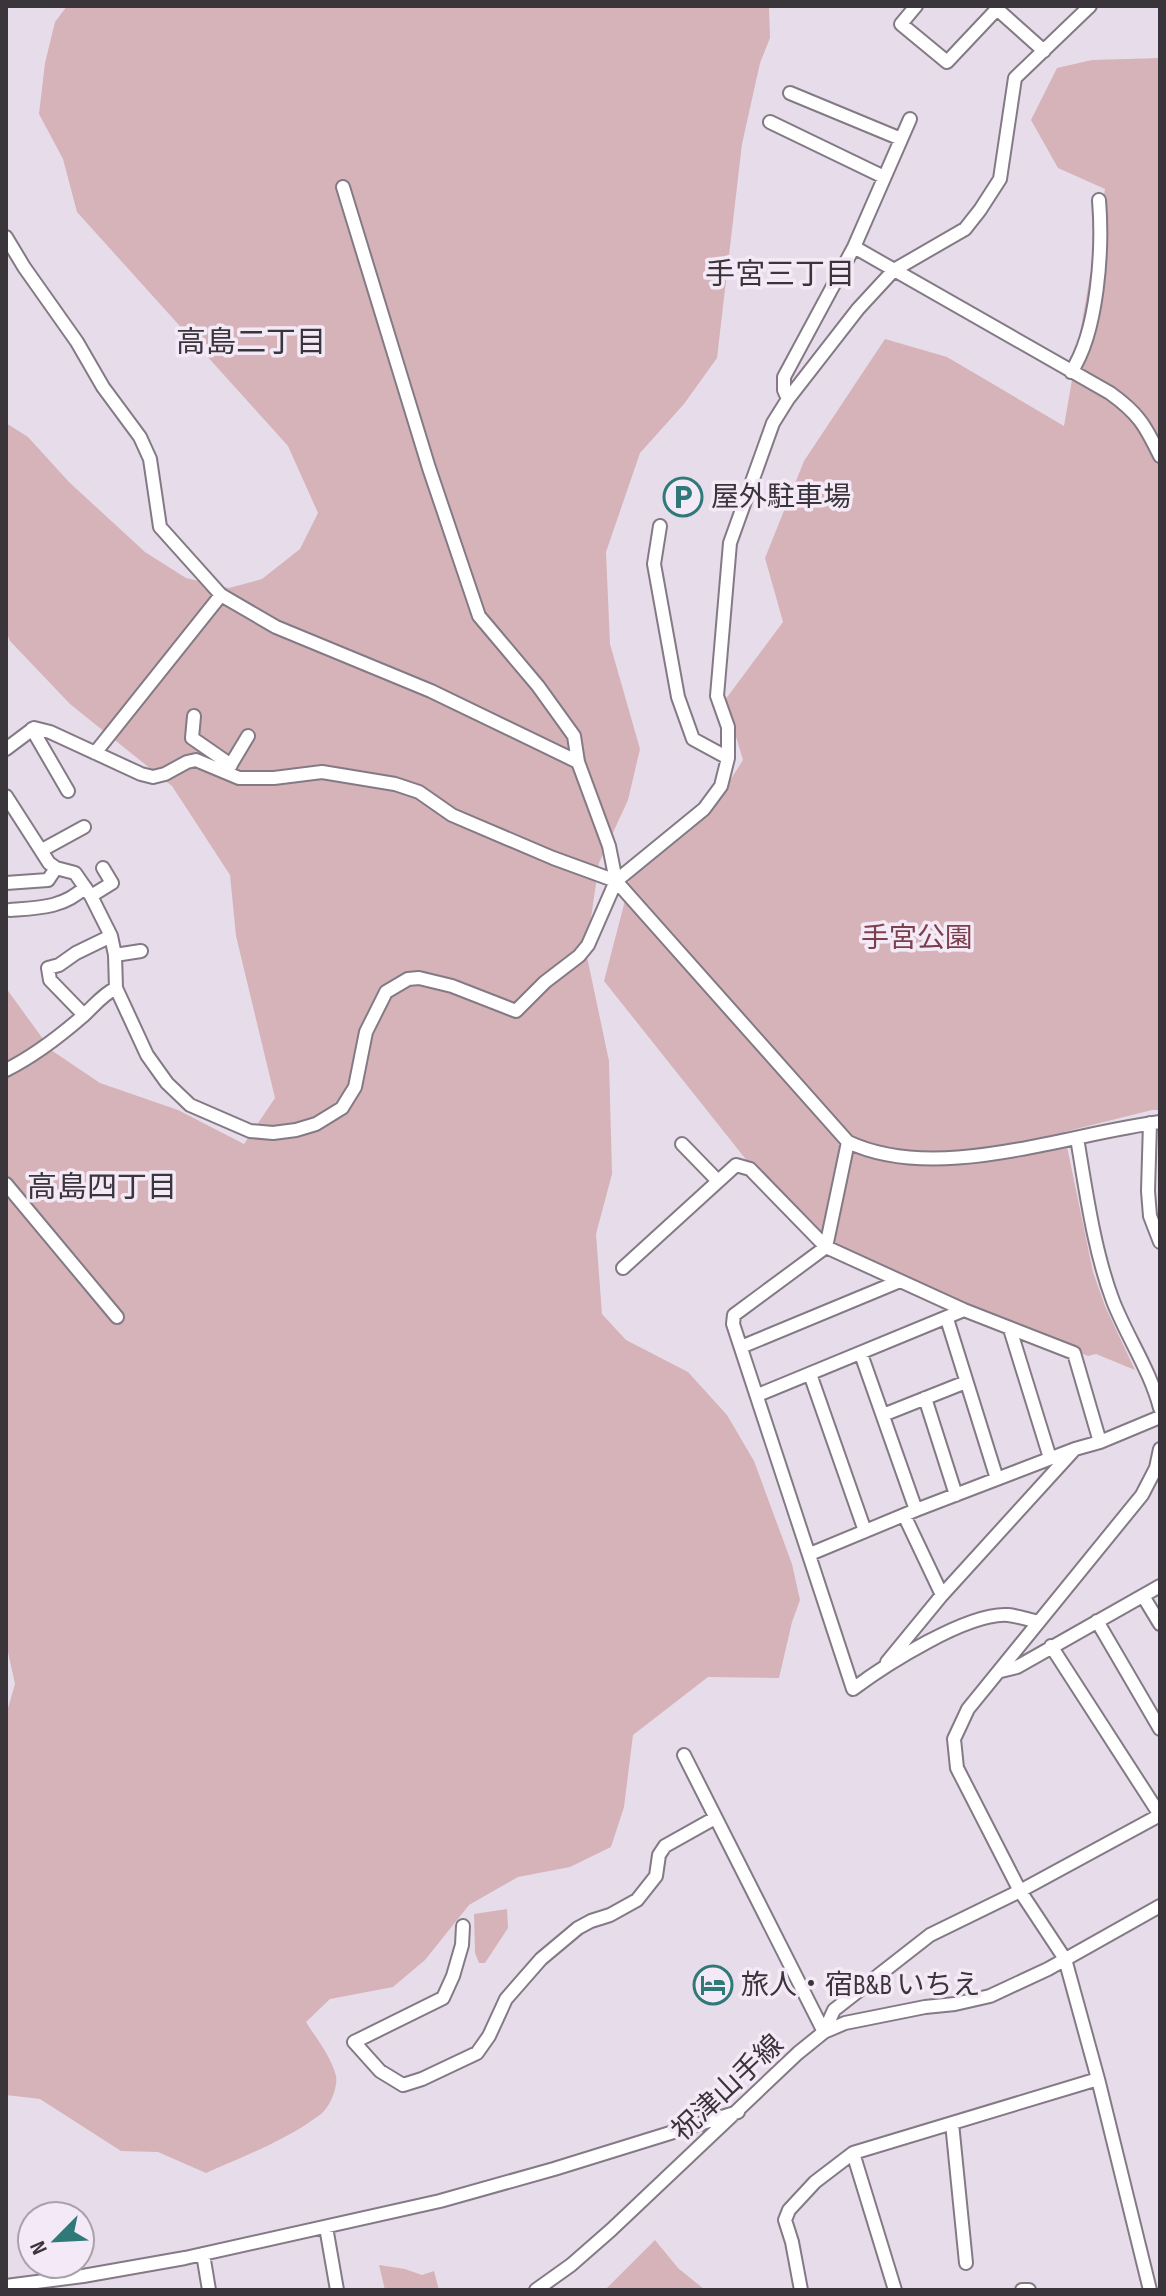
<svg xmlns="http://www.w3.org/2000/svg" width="1166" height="2296" viewBox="0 0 1166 2296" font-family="'Sofia Sans Condensed','Noto Sans JP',sans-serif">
<rect width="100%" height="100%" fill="#e7ddea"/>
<path fill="#d5b3b8" d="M 67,6 L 769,6 L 770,38 L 760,63 L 742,144 L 717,358 L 684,404 L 640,453 L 606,552 L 610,644 L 640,749 L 628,800 L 599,863 L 586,952 L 609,1061 L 612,1174 L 596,1234 L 602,1314 L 626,1340 L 688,1372 L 727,1415 L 754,1461 L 792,1564 L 800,1600 L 792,1622 L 779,1678 L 708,1677 L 633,1735 L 624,1807 L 611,1847 L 570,1867 L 518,1877 L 469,1905 L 425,1960 L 393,1987 L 330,1999 L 306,2022 C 316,2038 331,2056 336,2076 C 338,2087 330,2107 321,2114 C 287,2140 244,2156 206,2173 L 158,2152 L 121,2151 L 40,2099 L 6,2095 L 6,1715 L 15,1684 L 6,1643 L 6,988 L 51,1050 L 100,1083 L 178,1110 L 244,1144 L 275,1098 L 236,936 L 230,875 L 172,786 L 70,704 L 10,641 L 6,631 L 6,423 L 28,437 L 69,482 L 145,552 L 186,578 L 229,588 L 262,579 L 300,549 L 318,513 L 288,446 L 77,212 L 63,159 L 39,114 L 45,63 L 55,22 Z
M 1160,58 L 1160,1110 L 1152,1110 L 1064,1132 L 1093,1272 L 1105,1306 L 1135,1370 L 1096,1354 L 1088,1356 L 840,1259 L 829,1240 L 748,1162 L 604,981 L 627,893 L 626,885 L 644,862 L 681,836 L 715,801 L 729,782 L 743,760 L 725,700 L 783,622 L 765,558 L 804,461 L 885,339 L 947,357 L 1064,426 L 1105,189 L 1058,168 L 1031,120 L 1057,68 L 1092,60 Z
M 507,1909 L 508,1928 L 485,1963 L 479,1963 L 475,1953 L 474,1914 Z
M 655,2240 L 678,2268 L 705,2290 L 605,2290 Z
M 379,2265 L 405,2269 L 422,2275 L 434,2271 L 439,2290 L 385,2290 Z"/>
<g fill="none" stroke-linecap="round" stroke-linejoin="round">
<defs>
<path id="minor" d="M 916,6 L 901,24 L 947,62 L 997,9 L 1044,51
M 790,93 L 901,139
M 770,122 L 884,177
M 343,187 L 429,468 L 479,616 L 538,686 L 574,736 L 578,762 L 609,846 L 616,881
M 6,237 L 24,267 L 77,342 L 103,387 L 140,437 L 150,459 L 160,527 L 221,595 L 276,627 L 431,691 L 578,762
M 854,247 L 1110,393 C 1138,413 1145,425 1160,456
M 1071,372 C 1098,332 1103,249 1099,200
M 788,399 L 784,390 L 784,377 L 854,247 L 910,119
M 660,526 L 654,564 L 678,697 L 693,739 L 728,758
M 194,716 L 192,738 L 231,765
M 32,729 L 68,791
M 6,749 L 34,728 L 50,732 L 141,774 L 153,777 L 165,774 L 187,762 L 196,760 L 239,778 L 274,778 L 322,772 L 395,784 L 419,792 L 452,815 L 553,858 L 616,881 L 848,1142 C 937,1184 1066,1134 1160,1122
M 95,753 L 221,595
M 227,771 L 248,736
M 6,796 L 49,863 L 56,868 L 75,873 L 91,896 L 111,936 L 115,955 L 116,988 L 147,1055 L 167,1083 L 190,1105 L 250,1131 L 273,1133 L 296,1130 L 316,1124 L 342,1108 L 355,1087 L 366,1032 L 386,992 L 408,979 L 419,978 L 452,986 L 516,1011 L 545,982 L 579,956 L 588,945 L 616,881 L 704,809 L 721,786 L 728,758 L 728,727 L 717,696 L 730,543 L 773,423 L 788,399 L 858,309 L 894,270 L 965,229 L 980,210 L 1000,179 L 1015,78 L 1090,6
M 42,850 L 84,827
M 6,883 L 48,880 L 56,868
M 91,896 L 112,883 L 103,868
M 10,910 C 38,908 64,908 85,887
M 115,955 L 141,951
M 84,1015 L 50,980 L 48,968 L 59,965 L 76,953 L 111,936
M 6,1070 C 34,1056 60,1036 83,1016 C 95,1005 102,995 116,988
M 1150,1123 L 1148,1191 L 1150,1216 L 1160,1242
M 1077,1138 C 1086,1191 1094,1251 1113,1301 C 1127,1337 1150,1370 1160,1408
M 848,1142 L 826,1247 L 734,1315 L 733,1324 L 853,1689 C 885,1665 968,1612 1008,1615 C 1018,1616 1029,1620 1039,1622
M 682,1144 L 718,1181
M 6,1184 L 117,1317
M 623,1268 L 736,1165 L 750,1169 L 826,1247 L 964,1310 L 1074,1353 L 1100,1442
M 947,1319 L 997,1479
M 1010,1329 L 1050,1458
M 741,1347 L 900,1281
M 861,1354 L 916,1510
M 810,1374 L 865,1531
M 758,1395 L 964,1310
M 925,1398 L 956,1495
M 883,1415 L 966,1382
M 904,1515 L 942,1595
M 810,1554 L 916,1510 L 1075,1449 L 1100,1442 L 1160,1417
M 1143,1596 L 1160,1624
M 1097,1621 L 1160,1729
M 1051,1646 L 1160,1815
M 887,1662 L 942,1595 L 1073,1451
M 1001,1671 L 1017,1667 L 1160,1586
M 684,1755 L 824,2032
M 463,1926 L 462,1945 L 453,1976 L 443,1998 L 354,2042 L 380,2071 L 403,2085 L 422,2079 L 477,2053 L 489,2036 L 506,1999 L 541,1959 L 578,1928 L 591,1921 L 610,1915 L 637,1900 L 656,1876 L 659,1855 L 665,1846 L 715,1818
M 824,2032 L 834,2010 L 930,1935 L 1020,1891 L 1160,1815
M 952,2123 L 966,2263
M 853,2153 L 895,2290
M 326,2227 L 337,2290
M 203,2254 L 209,2290
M 6,2286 L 83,2276 L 185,2258 L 440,2201 L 554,2169 L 738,2112
M 536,2290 L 571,2265 L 611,2230 L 798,2053 L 824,2032 L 845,2023 L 925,2007 L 955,2004 L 990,1996 L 1048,1969 L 1160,1906
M 801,2290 L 792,2242 L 785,2220 L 789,2210 L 815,2182 L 853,2153 L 1098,2079
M 1022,2290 L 1029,2290
M 1150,2290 L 1098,2079 L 1065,1959 L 1020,1891 L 957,1768 L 954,1739 L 968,1709 L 1142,1495 L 1156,1468 L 1160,1449"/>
</defs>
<use href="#minor" stroke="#837a85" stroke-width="16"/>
<use href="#minor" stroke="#fff" stroke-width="12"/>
</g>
<defs>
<symbol id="parking-ring" viewBox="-11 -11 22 22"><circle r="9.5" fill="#f4eaf7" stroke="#307979" stroke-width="1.5"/><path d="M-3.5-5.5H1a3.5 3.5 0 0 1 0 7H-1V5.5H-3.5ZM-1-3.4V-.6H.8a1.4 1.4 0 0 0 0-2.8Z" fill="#307979"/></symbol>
<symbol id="hotel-ring" viewBox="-11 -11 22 22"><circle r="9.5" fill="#f4eaf7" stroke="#307979" stroke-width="1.5"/><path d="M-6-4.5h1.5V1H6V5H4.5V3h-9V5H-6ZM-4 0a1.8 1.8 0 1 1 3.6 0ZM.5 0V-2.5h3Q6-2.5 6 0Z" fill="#307979"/></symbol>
</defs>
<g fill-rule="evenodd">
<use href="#parking-ring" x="661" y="475" width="44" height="44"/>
<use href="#hotel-ring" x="691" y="1963" width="44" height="44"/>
</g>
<g text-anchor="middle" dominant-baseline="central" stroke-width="7" stroke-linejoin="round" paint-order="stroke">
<g font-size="28" fill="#39353b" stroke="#f4eaf7" text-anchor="start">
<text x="711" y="497">屋外駐車場</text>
<text x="741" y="1985">旅人・宿B&amp;B いちえ</text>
</g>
<g font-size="28" fill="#7c3f4c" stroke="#f4eaf7">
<text x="917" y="938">手宮公園</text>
</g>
<g font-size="28" fill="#39353b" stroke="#f4eaf7">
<text transform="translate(728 2088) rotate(-43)">祝津山手線</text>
</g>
<g font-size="30" fill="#39353b" stroke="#f4eaf7">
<text x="780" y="275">手宮三丁目</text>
<text x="251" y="343">高島二丁目</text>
<text x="102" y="1188">高島四丁目</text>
</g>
</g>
<rect width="1166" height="2296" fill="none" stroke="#39353b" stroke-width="16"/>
<g transform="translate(56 2240) rotate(246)"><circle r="38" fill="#f4eaf7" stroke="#a9a2ac" stroke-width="2"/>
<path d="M0-6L14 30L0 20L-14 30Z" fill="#307979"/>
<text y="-12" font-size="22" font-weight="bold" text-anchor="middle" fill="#39353b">N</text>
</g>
</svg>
